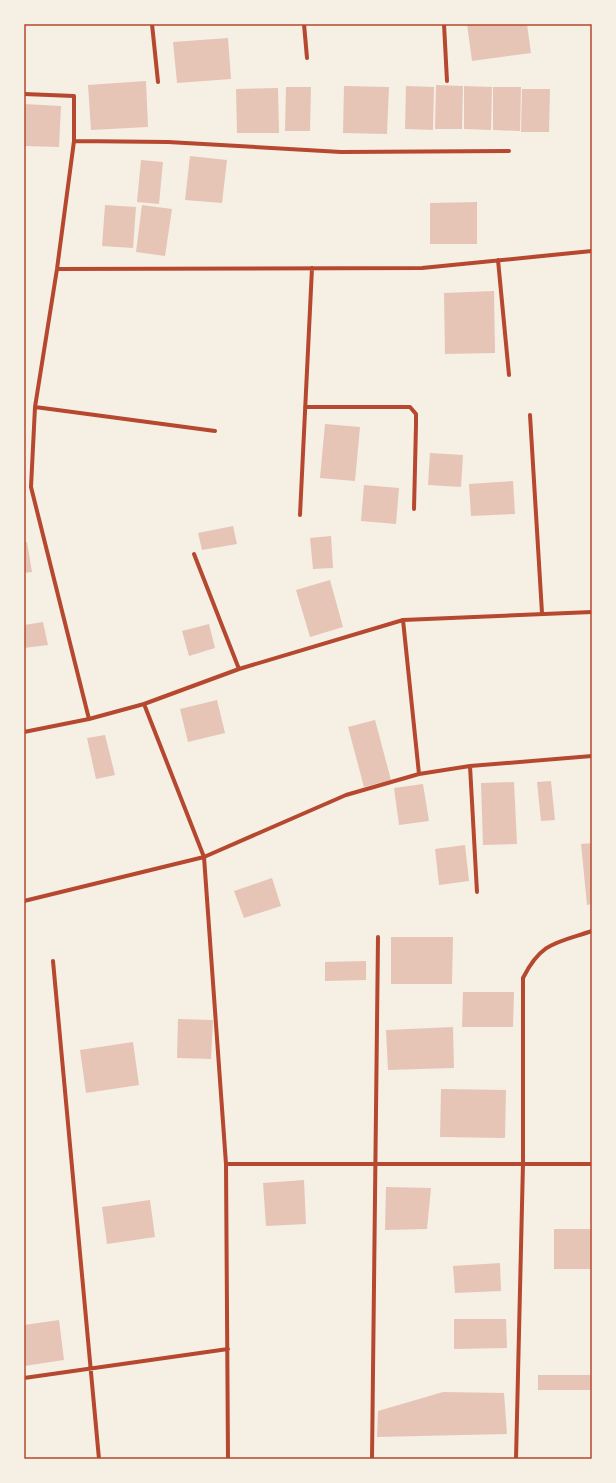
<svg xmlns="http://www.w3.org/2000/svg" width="616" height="1483" viewBox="0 0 616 1483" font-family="'DejaVu Sans',sans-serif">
<rect width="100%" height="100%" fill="#f6efe4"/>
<path fill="#e6c5b7" d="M 467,24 L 527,24 L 531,53 L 472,61 Z
M 228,38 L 231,79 L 177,83 L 173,42 Z
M 146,81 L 148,127 L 91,130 L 88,85 Z
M 436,85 L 463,86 L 462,129 L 435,129 Z
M 344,86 L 389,87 L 387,134 L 343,133 Z
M 406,86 L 434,87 L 433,130 L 405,129 Z
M 464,86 L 492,87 L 491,130 L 464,129 Z
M 286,87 L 311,87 L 310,131 L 285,131 Z
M 493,87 L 521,87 L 520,131 L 493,130 Z
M 278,88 L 279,133 L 237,133 L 236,89 Z
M 522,89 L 550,89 L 549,132 L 521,132 Z
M 24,104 L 61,106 L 59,147 L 24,146 Z
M 190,156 L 227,160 L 222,203 L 185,200 Z
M 141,160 L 163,162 L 159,204 L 137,202 Z
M 477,202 L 477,244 L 430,244 L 430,203 Z
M 105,205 L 136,207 L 133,248 L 102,246 Z
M 142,205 L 172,209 L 165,256 L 136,252 Z
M 494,291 L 495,353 L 445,354 L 444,293 Z
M 325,424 L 360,427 L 355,481 L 320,478 Z
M 430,453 L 463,455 L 461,487 L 428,485 Z
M 513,481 L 515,514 L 471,516 L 469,484 Z
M 364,485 L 399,488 L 396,524 L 361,521 Z
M 233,526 L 237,544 L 202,550 L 198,533 Z
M 331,536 L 333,568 L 313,569 L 310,538 Z
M 24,542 L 27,542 L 32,572 L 24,573 Z
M 330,580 L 343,627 L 310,637 L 296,590 Z
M 43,622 L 48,645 L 24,648 L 24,625 Z
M 209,624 L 215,648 L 189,656 L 182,631 Z
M 217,700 L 225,733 L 188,742 L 180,709 Z
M 375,720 L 391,780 L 364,787 L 348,727 Z
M 105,735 L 115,775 L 96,779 L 87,738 Z
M 551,781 L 555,820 L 541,821 L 537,782 Z
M 514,782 L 517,844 L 483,845 L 481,783 Z
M 423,784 L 429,821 L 399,825 L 394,788 Z
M 592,843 L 592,904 L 587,905 L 581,844 Z
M 465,845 L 469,881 L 439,885 L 435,849 Z
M 272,878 L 281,906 L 244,918 L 234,891 Z
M 391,937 L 453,937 L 452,984 L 391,984 Z
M 366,961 L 366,980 L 325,981 L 325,962 Z
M 463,992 L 514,992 L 513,1027 L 462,1027 Z
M 178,1019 L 213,1020 L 211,1059 L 177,1058 Z
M 453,1027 L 454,1068 L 388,1070 L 386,1030 Z
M 133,1042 L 139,1085 L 86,1093 L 80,1050 Z
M 441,1089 L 506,1090 L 505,1138 L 440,1137 Z
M 304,1180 L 306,1224 L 266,1226 L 263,1183 Z
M 386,1187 L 431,1188 L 427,1229 L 385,1230 Z
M 150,1200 L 155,1237 L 107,1244 L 102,1207 Z
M 554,1229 L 592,1229 L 592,1269 L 554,1269 Z
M 500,1263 L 501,1291 L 455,1293 L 453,1266 Z
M 454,1319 L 506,1319 L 507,1348 L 454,1349 Z
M 59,1320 L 64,1360 L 24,1366 L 24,1325 Z
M 538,1375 L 592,1375 L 592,1390 L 538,1390 Z
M 443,1392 L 504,1393 L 507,1434 L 377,1437 L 378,1411 Z"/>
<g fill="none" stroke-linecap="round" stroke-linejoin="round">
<path stroke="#b5482f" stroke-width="4" d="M 152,24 L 158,82
M 304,24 L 307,58
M 444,24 L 447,81
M 24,94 L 74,96 L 74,141 L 57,269 L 35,407 L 31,487 L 89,719
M 74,141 L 168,142 L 341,152 L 509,151
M 498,260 L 509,375
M 57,269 L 422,268 L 592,251
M 35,407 L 215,431
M 305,407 L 410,407 L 416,414 L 416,425 L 414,509
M 530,415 L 542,613
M 300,515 L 312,268
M 194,554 L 239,669
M 403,620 L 419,774 L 470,766 L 592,756
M 144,704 L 204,857 L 226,1164 L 228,1459
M 24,732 L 89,719 L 144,704 L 239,669 L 403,620 L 592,612
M 470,766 L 477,892
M 24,901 L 204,857 L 346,795 L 419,774
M 53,961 L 99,1459
M 226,1164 L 592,1164
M 24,1378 L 228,1349
M 372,1459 L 378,937
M 516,1459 L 523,1163 L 523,978 C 541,942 556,943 592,931"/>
</g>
<rect width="616" height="1483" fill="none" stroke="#f6efe4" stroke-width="50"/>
<rect x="25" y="25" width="566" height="1433" fill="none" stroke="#b5482f" stroke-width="1.5"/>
</svg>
